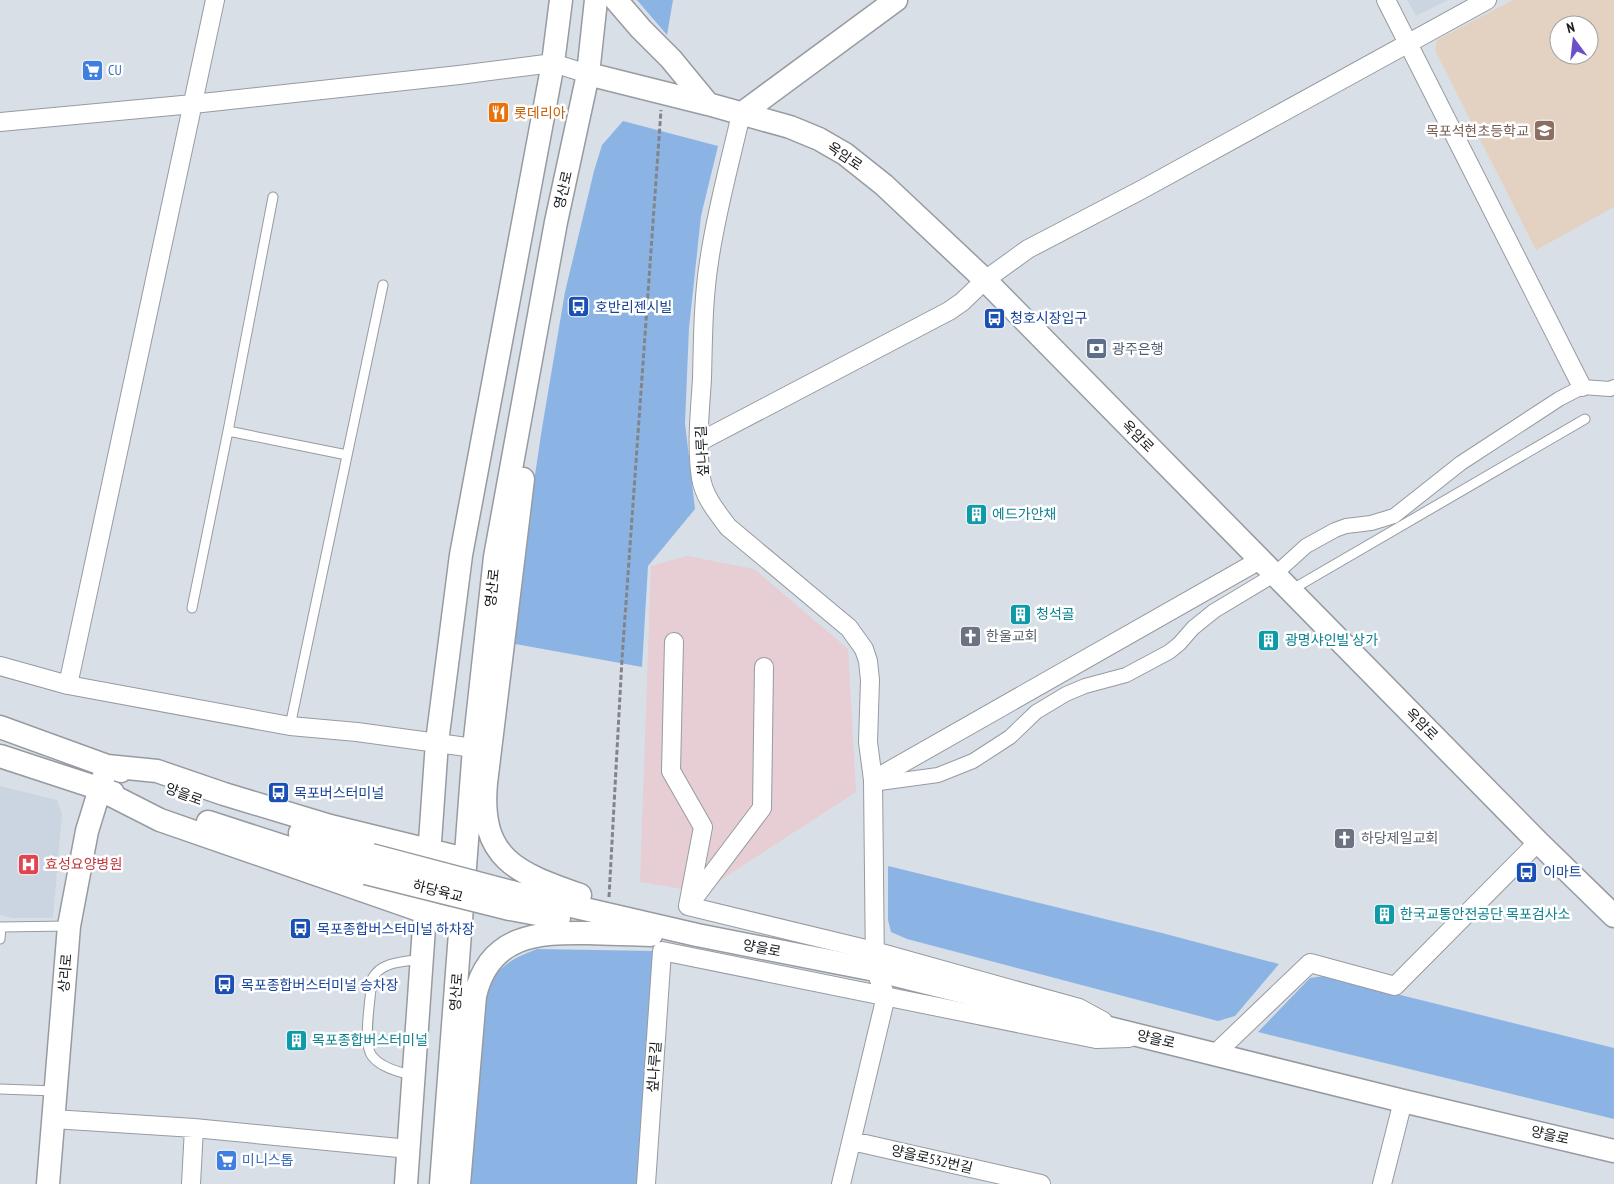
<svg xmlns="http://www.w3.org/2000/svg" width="1614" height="1184" viewBox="0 0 1614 1184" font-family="'PT Sans Narrow','Noto Sans KR',sans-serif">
<rect width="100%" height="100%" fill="#d9dfe6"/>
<path fill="#cbd5e2" d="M 1407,0 L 1448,0 L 1416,16 Z
M 0,786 L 57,800 L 62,814 L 53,918 L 12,918 L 0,915 Z"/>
<path fill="#e7cdd4" d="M 687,556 L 754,569 L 848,649 L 856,792 L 702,892 L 640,882 L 651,566 Z"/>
<path fill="#e3d1c1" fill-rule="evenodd" d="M 1513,0 L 1614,0 L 1614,207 L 1536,250 L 1435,50 L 1437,40 ZM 1559,25 L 1589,25 L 1589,55 L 1559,55 Z"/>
<path fill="#8bb4e5" d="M 637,0 L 673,0 L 667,35 Z
M 623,121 L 718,146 L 701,216 L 689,328 L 685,423 L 695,509 L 648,566 L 642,667 L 510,643 L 542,428 L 565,292 L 594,171 L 602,145 Z
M 888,866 L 1162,933 L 1279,964 L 1235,1016 L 1218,1021 L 907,939 L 891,932 L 888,920 Z
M 537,949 L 654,951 L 637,1184 L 467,1184 L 483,1001 C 494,969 506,961 537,949 Z
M 1324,976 L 1614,1048 L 1614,1119 L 1258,1032 L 1310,978 Z"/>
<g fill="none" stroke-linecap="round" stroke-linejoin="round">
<defs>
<path id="service" d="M 228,431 L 347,455
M 1291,590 L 1585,419
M 192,608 L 228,431 L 273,197
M 290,726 L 383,285
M 0,927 L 69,926
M 0,939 L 1,927
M 414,1076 C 400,1072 381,1068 372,1056 C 362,1044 371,996 372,979 C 381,961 404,962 422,959
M 0,1089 L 55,1091"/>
<path id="pedestrian" d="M 872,784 L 938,775 L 973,761 L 1010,737 L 1036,712 L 1066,694 L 1085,686 L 1126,675 L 1169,652 L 1179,644 L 1193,628 L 1214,611 L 1274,575 L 1306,546 L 1335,530 L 1346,526 L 1371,523 L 1394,516 L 1461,463 L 1559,399 L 1582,387 L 1610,389 L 1614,387"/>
<path id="minor" d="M 1386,0 L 1582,387
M 741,114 C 730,163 716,212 709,262 C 703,300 703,340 702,379 C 700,411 696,446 701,478 C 704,497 717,512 728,527 L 849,628 L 864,649 L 868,661 L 870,680 L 868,742 L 873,780 L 875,970 L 886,996 L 841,1184
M 0,122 L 193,104 L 459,75 L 553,63 L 588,74
M 699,442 L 949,311 L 962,302 L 985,280 L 1028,249 L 1141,190 L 1487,0
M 674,642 L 671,771 L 703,827 L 688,906
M 0,666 L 68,685 L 290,726 L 357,732 L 474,748
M 68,685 L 215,0
M 873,780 L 1260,560
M 691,902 L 762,808 L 764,667
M 688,906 L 874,951 L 1079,1008 L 1103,1021
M 1216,1053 L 1310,963 L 1395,986 L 1538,842
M 53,1119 L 194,1128 L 409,1149
M 852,1141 L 1041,1184
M 191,1184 L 194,1128
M 646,1184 L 662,951 L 1096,1039 L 1129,1038
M 1382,1184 L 1403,1101"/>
<path id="tertiary" d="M 616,0 L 641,29 L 671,59 L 708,104
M 588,74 L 708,104 L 790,127 L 819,139 L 845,154 L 884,185 L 985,280 L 1538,842 L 1614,916
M 741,114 L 896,0
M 523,479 L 486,783 C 479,859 517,873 580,895
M 0,727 L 121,771
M 0,756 L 113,793
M 99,789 L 160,820 L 425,912 L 461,921
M 208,822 L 366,873
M 300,833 L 371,855
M 511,892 L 697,935 L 875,970 L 1403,1101 L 1614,1151
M 510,909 L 559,918
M 48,1184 L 69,926 L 87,831 L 107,766 L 157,771 L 224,794 L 330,826 L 465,859
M 406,1184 L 437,742 L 461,555 L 553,63 L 561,0
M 441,1184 L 474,748 L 495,557 L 556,222 L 588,74 L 596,0
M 459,1184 L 475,996 C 489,935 537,932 589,933 C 610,934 630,934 651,935"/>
</defs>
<use href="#service" stroke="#969ba1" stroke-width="11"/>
<use href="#pedestrian" stroke="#969ba1" stroke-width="16"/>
<use href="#minor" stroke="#969ba1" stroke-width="20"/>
<use href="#tertiary" stroke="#969ba1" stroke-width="25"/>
<path stroke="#81858a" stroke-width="3" stroke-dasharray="5 2.5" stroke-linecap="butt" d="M 609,897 L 622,659 L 661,110"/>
<use href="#service" stroke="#fff" stroke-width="9"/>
<use href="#pedestrian" stroke="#fff" stroke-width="14"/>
<use href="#minor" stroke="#fff" stroke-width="18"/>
<use href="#tertiary" stroke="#fff" stroke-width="22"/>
<defs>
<path id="tertiary-bridge" d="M 371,855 L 511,892
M 366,873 L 510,909"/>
</defs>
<use href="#tertiary-bridge" stroke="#969ba1" stroke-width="25" stroke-linecap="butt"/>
<use href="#tertiary-bridge" stroke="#fff" stroke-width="22"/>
</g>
<defs>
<symbol id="supermarket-square" viewBox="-11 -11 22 22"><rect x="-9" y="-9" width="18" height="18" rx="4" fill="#3f7fe0" stroke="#fff"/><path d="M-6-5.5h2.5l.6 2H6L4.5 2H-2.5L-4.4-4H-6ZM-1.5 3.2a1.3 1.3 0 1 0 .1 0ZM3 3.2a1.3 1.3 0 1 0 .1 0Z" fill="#fff"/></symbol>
<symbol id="restaurant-square" viewBox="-11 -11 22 22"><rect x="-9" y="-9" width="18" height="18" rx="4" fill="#e8710a" stroke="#fff"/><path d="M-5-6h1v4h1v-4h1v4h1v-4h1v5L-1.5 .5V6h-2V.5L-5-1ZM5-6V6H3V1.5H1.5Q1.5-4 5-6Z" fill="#fff"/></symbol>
<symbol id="school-square" viewBox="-11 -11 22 22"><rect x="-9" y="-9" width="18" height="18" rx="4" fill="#8d6e63" stroke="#fff"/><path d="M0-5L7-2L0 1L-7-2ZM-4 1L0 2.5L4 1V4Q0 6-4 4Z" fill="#fff"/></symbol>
<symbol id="bus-square" viewBox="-11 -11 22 22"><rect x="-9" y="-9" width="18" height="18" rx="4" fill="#1a4fb4" stroke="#fff"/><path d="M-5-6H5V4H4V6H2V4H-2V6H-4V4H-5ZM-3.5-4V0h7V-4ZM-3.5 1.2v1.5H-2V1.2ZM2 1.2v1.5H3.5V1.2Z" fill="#fff"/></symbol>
<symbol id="bank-square" viewBox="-11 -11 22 22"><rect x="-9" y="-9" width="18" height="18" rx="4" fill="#5c6f8a" stroke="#fff"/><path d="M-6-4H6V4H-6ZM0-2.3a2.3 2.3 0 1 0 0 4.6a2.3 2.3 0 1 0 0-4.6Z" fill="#fff"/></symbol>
<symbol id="building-square" viewBox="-11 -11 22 22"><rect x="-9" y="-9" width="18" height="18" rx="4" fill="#0f9aa8" stroke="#fff"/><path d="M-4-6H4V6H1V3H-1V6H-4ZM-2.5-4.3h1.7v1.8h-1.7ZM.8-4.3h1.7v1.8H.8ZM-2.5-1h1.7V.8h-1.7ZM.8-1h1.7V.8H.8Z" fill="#fff"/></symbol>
<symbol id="church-square" viewBox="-11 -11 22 22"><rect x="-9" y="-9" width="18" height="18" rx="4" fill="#6b7280" stroke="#fff"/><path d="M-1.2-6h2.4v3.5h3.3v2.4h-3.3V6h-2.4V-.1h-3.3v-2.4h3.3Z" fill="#fff"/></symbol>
<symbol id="hospital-square" viewBox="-11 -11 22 22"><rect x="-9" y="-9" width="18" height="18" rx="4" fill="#e0444e" stroke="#fff"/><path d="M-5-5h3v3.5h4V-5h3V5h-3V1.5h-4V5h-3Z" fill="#fff"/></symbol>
</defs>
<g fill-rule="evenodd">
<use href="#supermarket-square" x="80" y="58" width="25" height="25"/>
<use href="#restaurant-square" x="486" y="100" width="25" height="25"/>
<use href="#school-square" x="1532" y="118" width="25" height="25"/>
<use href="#bus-square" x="566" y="294" width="25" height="25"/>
<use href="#bus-square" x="982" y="306" width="25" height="25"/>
<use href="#bank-square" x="1084" y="336" width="25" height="25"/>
<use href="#building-square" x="964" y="502" width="25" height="25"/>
<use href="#building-square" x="1008" y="602" width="25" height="25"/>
<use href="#church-square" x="958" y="624" width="25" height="25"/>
<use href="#building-square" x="1256" y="628" width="25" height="25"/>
<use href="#bus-square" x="266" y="780" width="25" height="25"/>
<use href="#church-square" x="1332" y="826" width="25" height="25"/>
<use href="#hospital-square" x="16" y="852" width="25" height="25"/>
<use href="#bus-square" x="1514" y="860" width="25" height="25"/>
<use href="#building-square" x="1372" y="902" width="25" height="25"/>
<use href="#bus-square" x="288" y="916" width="25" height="25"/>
<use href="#bus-square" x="212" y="972" width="25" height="25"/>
<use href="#building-square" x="284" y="1028" width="25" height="25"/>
<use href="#supermarket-square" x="214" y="1148" width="25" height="25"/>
</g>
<g text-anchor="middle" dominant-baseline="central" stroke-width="5" stroke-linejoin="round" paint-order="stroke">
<g font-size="14" fill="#366cbe" stroke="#fff" text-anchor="start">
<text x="108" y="70">CU</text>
<text x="242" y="1160">미니스톱</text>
</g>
<g font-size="14" fill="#c56008" stroke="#fff" text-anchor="start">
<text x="514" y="113">롯데리아</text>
</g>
<g font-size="14" fill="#785e54" stroke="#fff" text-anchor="end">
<text x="1529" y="131">목포석현초등학교</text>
</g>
<g font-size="14" fill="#16181a" stroke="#fff">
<text transform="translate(845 156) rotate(34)">옥암로</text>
<text transform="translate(563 190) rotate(-77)">영산로</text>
<text transform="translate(1138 436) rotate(45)">옥암로</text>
<text transform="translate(702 451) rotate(-93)">섶나루길</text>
<text transform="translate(492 588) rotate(-84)">영산로</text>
<text transform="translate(1422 724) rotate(45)">옥암로</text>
<text transform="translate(184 794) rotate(20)">양을로</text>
<text transform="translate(438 891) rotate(14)">하당육교</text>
<text transform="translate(762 948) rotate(11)">양을로</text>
<text transform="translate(65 973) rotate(-85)">상리로</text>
<text transform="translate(456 992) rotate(-86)">영산로</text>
<text transform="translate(1156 1039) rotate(13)">양을로</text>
<text transform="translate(654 1067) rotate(-86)">섶나루길</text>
<text transform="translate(1550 1135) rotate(13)">양을로</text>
<text transform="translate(932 1159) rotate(13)">양을로532번길</text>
</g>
<g font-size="14" fill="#164399" stroke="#fff" text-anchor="start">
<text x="595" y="307">호반리젠시빌</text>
<text x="1010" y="318">청호시장입구</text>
<text x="294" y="793">목포버스터미널</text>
<text x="1543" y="872">이마트</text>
<text x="317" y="929">목포종합버스터미널 하차장</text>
<text x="241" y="985">목포종합버스터미널 승차장</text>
</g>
<g font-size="14" fill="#4e5e75" stroke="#fff" text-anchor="start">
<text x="1112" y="349">광주은행</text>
</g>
<g font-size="14" fill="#0d838f" stroke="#fff" text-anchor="start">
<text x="992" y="514">에드가안채</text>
<text x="1036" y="614">청석골</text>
<text x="1285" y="640">광명샤인빌 상가</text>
<text x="1400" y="914">한국교통안전공단 목포검사소</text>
<text x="312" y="1040">목포종합버스터미널</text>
</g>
<g font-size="14" fill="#5b616d" stroke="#fff" text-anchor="start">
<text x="986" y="636">한울교회</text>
<text x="1361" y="838">하당제일교회</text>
</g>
<g font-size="14" fill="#be3a42" stroke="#fff" text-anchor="start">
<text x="45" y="864">효성요양병원</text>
</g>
</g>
<g transform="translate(1574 40) rotate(345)"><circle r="24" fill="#ffffff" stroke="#a2a3a3"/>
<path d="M0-4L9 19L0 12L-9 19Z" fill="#6b50c9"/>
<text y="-8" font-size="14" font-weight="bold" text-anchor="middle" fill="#16181a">N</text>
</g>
</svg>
